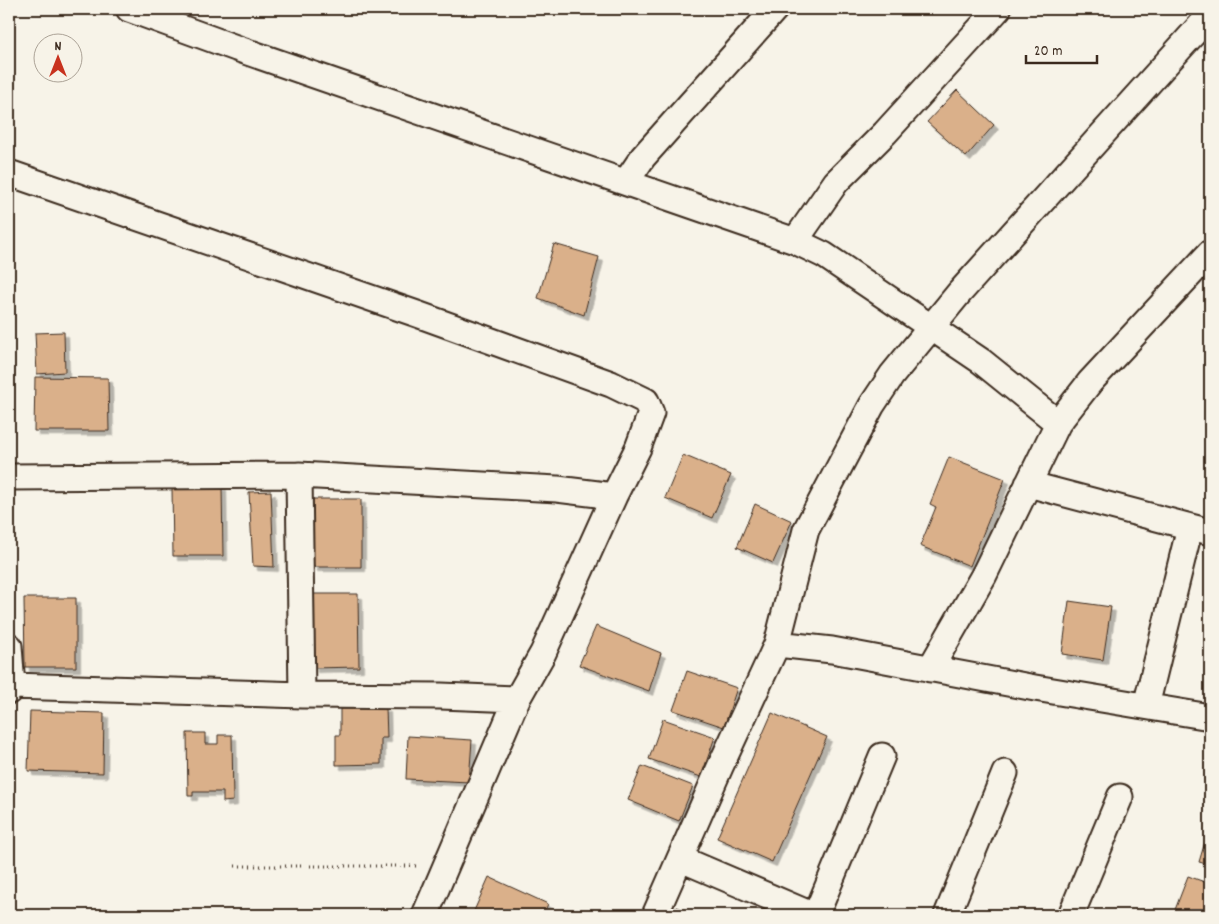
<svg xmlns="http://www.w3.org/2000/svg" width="1219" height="924" viewBox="0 0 1219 924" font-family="Dekko,sans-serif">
<defs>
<filter id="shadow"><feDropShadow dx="4.5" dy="4.5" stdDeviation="0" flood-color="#0004"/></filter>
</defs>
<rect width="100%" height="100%" fill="#f7f3e8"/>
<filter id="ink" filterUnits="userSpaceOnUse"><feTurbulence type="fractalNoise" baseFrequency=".02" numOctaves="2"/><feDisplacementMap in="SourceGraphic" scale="10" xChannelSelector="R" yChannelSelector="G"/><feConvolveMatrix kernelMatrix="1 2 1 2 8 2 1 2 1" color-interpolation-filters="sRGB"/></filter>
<g filter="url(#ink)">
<path fill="#dab08a" stroke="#3b2a1e" filter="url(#shadow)" d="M 957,90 L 994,125 L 966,157 L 927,122 Z
M 554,244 L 599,257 L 584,315 L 538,298 Z
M 64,332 L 65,372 L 37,374 L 35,333 Z
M 35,377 L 108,378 L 109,431 L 34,431 Z
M 683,455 L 731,475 L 712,518 L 665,498 Z
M 949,457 L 1005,479 L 970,566 L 920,546 L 936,507 L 930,504 Z
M 222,486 L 223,556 L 173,556 L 172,487 Z
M 271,491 L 274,567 L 253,566 L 249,492 Z
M 313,499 L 361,499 L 361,567 L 313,567 Z
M 755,504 L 792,521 L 773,563 L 737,547 Z
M 312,594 L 358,594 L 359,667 L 313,668 Z
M 24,598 L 76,598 L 76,667 L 25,667 Z
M 1069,601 L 1111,607 L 1103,660 L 1062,654 Z
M 596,626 L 661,653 L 649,691 L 579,665 Z
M 687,671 L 737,688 L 724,727 L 673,710 Z
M 386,708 L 387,738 L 381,738 L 381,764 L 336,765 L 336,735 L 340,735 L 340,709 Z
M 30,711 L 104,713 L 103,773 L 28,771 Z
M 772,713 L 827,737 L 772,862 L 717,838 Z
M 663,719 L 715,737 L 701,777 L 649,759 Z
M 187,733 L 205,733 L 205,744 L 218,744 L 218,735 L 232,735 L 233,801 L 223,802 L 223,792 L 193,792 L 193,796 L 188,796 Z
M 408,736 L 472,740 L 469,782 L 406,779 Z
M 642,766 L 693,786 L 679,821 L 628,800 Z
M 1210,825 L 1210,865 L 1199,862 Z
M 1188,876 L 1210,884 L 1210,915 L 1173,915 Z
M 489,877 L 548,904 L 543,915 L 483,915 L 474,911 Z
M 677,907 L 697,915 L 674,915 Z"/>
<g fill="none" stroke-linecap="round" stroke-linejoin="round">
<defs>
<path id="street" d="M 129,9 L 236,48 L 795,241 L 824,255 L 981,361 L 1058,423
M 9,173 L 417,314 L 611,384 L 646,401 L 651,413 L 638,448 L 614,496 L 543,653 L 517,699 L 425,915
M 626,182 L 643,157 L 775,9
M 795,241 L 836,182 L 885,133 L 998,9
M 299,475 L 302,695
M 9,477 L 299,475 L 557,489 L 614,496
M 1028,484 L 1210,532
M 777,644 L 832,650 L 1035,688 L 1210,717
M 9,646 L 12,686 L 9,691
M 930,669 L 984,575 L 1058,423 L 1090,382 L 1210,253
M 12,686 L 302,695 L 441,696 L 517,699
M 1146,706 L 1190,527
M 681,859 L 812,915
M 655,915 L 720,767 L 777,644 L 806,530 L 872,405 L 892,375 L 960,292 L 1210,15
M 816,915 L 882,756
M 947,915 L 1005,773
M 1071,915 L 1120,797"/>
</defs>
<use href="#street" stroke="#3b2a1e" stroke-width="29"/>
<path stroke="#3b2a1e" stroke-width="3" stroke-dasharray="1 4" stroke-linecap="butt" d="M 235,866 L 419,866"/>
<use href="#street" stroke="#f7f3e8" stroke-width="25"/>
</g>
</g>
<rect width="1219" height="924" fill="none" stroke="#f7f3e8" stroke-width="30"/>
<rect x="15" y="15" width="1189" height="894" fill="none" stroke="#3b2a1e" stroke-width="2" filter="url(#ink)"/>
<g transform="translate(58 58)"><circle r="24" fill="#f7f3e8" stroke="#aca397"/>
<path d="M0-4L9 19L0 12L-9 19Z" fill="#c8321e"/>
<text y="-8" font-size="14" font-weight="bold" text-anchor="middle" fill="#3b2a1e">N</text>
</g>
<path d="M1026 55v8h71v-8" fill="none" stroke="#3b2a1e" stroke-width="2.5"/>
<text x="1034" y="55" font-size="15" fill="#3b2a1e" stroke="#f7f3e8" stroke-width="4" paint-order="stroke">20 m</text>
</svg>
